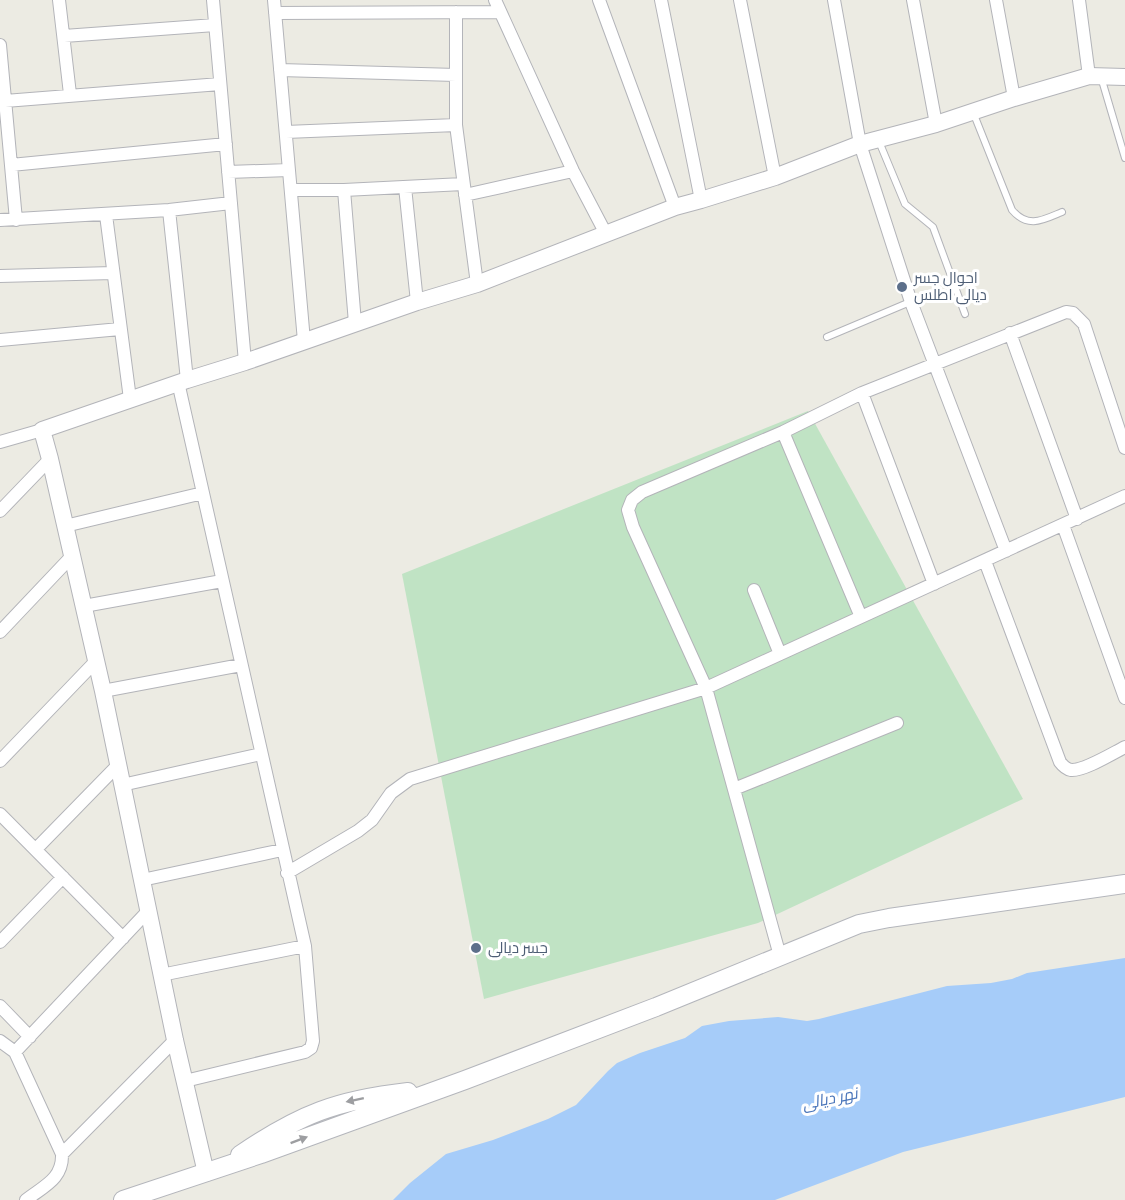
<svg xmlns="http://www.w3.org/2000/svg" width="1125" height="1200" viewBox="0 0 1125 1200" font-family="Signika,Cairo,sans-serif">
<rect width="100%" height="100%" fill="#ecebe3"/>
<path fill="#c0e3c4" d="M 808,411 L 1023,799 L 758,923 L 484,999 L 402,574 Z"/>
<path fill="#a6ccf9" d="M 1125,958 L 1125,1097 L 903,1152 L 775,1200 L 393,1200 L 410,1183 L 446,1154 L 493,1140 L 548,1119 L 576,1105 L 608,1071 L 617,1063 L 640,1053 L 685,1038 L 702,1026 L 729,1021 L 778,1017 L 807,1021 L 819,1019 L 947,986 L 991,983 L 1012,979 L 1027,973 Z"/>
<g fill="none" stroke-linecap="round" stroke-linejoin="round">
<defs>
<path id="service" d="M 1101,77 L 1125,158
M 973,112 L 1012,210 C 1028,229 1043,220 1062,212
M 878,139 L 905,204 L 933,227 L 965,314
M 827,337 L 910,302"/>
<path id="minor" d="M 59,0 L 70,94
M 213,0 L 245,362
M 274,0 L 304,341
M 495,0 L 573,171 L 606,234
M 599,0 L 675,207
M 661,0 L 701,200
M 740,0 L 775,177
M 834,0 L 860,144 L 911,302 L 1006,551
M 913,0 L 936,124
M 996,0 L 1014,98
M 1079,0 L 1089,76
M 456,12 L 456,125 L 477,284
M 275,13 L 500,12
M 64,36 L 215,25
M 0,45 L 16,220
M 280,70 L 456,75
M 5,101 L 220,84
M 286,132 L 456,125
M 11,165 L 226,144
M 228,172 L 289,170
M 405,187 L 417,302
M 291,190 L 344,190 L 463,184
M 344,190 L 355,323
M 465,195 L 573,171
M 169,210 L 187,380
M 106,215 L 130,399
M 0,220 L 169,210 L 231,203
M 0,276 L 113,273
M 1010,333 L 1077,519
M 0,340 L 120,329
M 178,382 L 305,946 L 313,1041 L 311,1048 L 305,1052 L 185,1081
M 862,393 L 934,584
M 783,432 L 861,617
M 0,442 L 42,430
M 0,511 L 50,459
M 1063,525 L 1125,698
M 65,526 L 203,493
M 985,561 L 1060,762 C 1063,766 1066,769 1071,770 C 1084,771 1113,753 1125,747
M 754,590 L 780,654
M 84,606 L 222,581
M 0,632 L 72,556
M 103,691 L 241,665
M 0,761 L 96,661
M 122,785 L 261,754
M 734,789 L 897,723
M 0,814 L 123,938
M 36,849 L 118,765
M 287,873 L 358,831 L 372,820 L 391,793 L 410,779 L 706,688 L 1125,496
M 142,880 L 282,850
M 0,942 L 63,877
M 780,956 L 706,688 L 633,527 L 628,510 L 632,500 L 642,492 L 783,432 L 862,393 L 1066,312 L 1073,313 L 1084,324 L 1125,448
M 161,975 L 305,946
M 0,1006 L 30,1037
M 0,1041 L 15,1052 L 62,1154 C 63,1179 44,1186 26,1200
M 15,1052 L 148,911
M 62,1154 L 175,1040"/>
<path id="tertiary" d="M 206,1173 L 175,1040 L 103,691 L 50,459 L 42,430 L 187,380 L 245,362 L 417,302 L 477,284 L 675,207 L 701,200 L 775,177 L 860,144 L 936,124 L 1014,98 L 1089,76 L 1125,77"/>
<path id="secondary" d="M 240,1155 C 300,1114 337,1100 408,1092
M 123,1200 L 261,1154 L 465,1080 L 656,1007 L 859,924 L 889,918 L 1125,884"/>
</defs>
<use href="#service" stroke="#b3b4b9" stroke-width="8"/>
<use href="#minor" stroke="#b3b4b9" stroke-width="14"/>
<use href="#tertiary" stroke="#b3b4b9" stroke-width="18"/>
<use href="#secondary" stroke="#b4b6bc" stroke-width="20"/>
<use href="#service" stroke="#fff" stroke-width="6"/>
<use href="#minor" stroke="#fff" stroke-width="12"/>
<use href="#tertiary" stroke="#fff" stroke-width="16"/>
<use href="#secondary" stroke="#fff" stroke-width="18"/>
</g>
<defs><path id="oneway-solid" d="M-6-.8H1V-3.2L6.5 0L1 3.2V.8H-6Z" transform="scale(1.5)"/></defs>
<g fill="#9d9ea1">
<use href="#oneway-solid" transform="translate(355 1100) rotate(168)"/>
<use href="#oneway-solid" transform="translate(299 1140) rotate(-21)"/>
</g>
<g fill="#5c6f8a" stroke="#fff" stroke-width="2">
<circle cx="902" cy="287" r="6"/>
<circle cx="476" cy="948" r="6"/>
</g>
<g text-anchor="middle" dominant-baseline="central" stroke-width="6" stroke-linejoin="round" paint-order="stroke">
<g font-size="15" fill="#4e5e75" stroke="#fff" text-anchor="start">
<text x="914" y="278">احوال جسر<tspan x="914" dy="17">ديالى اطلس</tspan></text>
<text x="488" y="948">جسر ديالى</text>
</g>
<g font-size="16" font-style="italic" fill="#4b76ba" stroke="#fff">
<text transform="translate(830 1099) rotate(-12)">نهر ديالى</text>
</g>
</g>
</svg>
